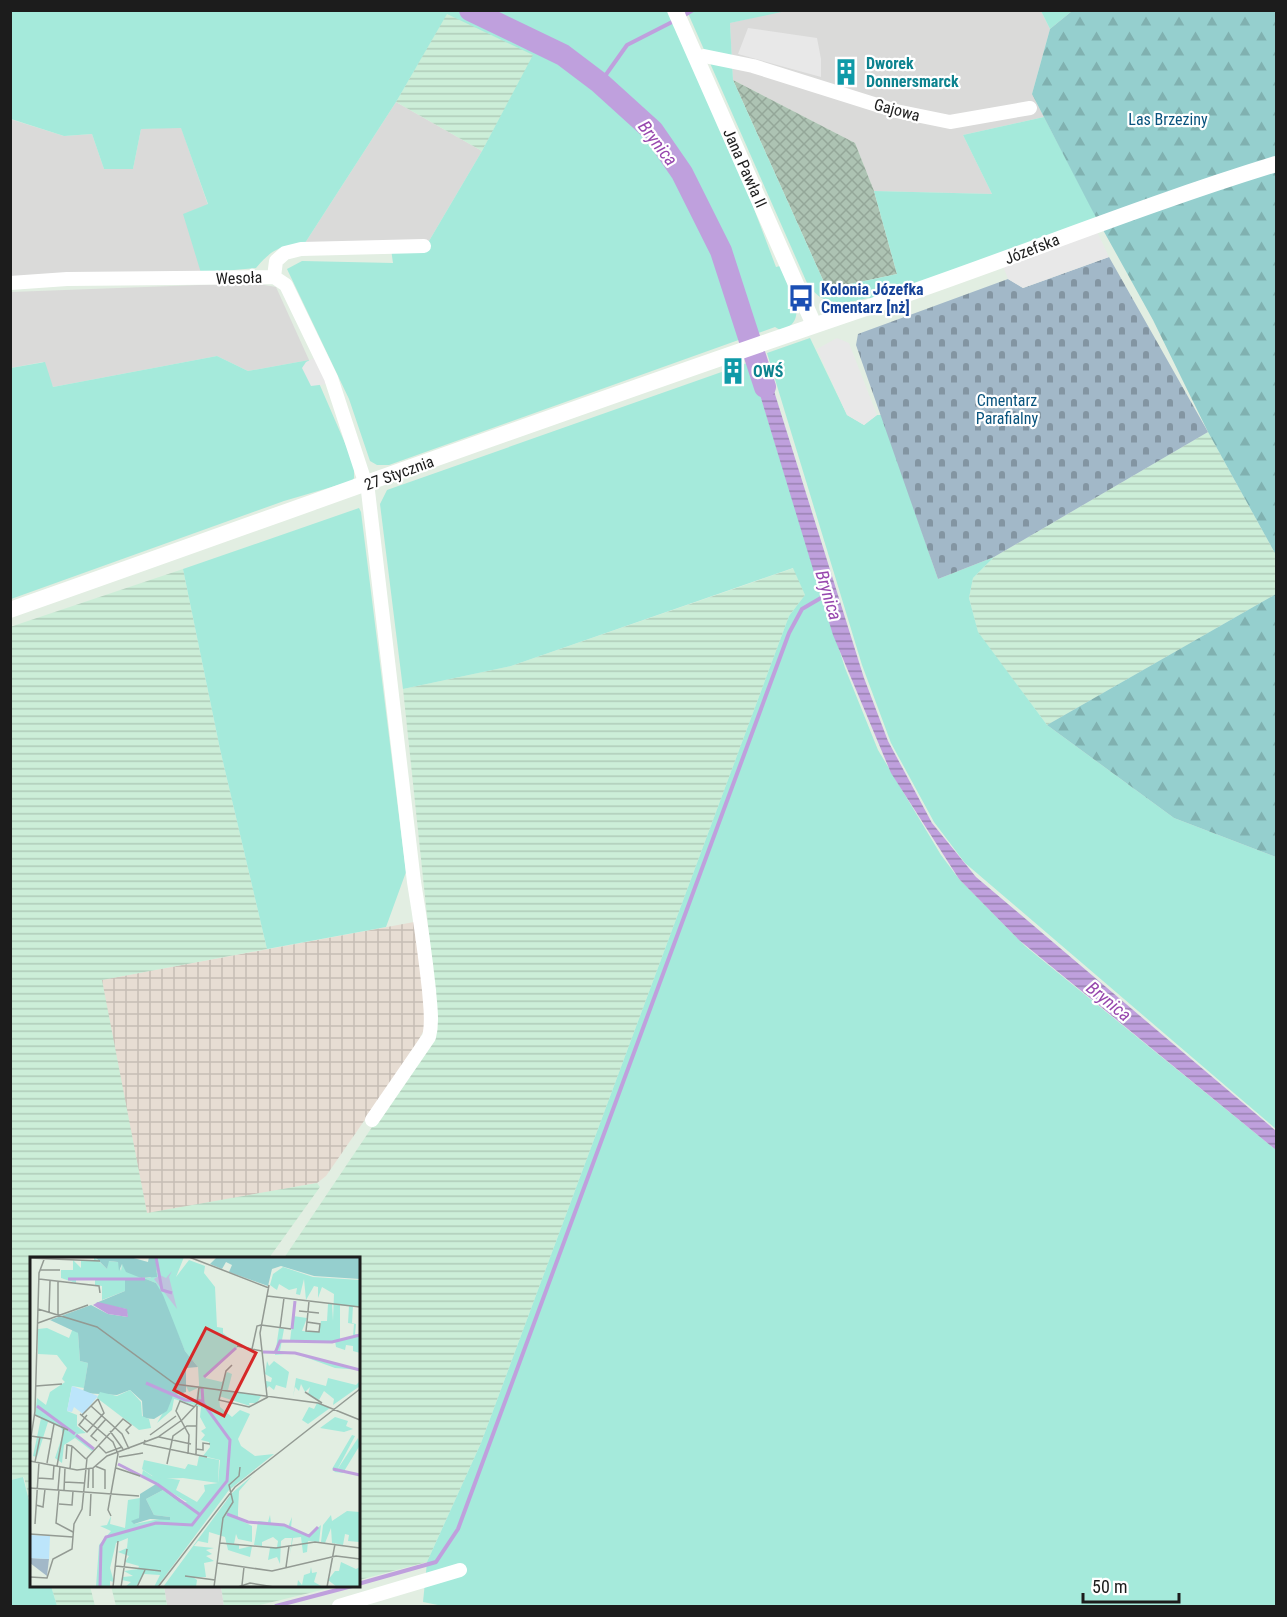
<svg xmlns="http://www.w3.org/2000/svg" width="1287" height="1617" viewBox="0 0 1287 1617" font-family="'Roboto Condensed',sans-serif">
<defs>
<pattern id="industrial-grid" width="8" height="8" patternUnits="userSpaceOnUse" patternTransform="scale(1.5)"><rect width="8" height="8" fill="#e7ddd3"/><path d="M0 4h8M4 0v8" fill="none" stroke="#c6bdb5"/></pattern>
<pattern id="construction-cross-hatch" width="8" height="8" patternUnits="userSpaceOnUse" patternTransform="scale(1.5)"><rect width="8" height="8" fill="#adc3b3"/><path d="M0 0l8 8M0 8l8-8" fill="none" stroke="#94a799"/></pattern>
<pattern id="farmland-rules" width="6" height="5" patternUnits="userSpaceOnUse" patternTransform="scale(1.5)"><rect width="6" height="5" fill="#cceed8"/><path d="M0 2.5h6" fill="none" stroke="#afccb9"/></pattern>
<pattern id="forest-firs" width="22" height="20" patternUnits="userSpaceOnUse" patternTransform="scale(1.5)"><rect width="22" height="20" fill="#95cfce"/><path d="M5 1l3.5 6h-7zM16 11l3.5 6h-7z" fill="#80b1b0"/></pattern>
<pattern id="cemetery-stones" width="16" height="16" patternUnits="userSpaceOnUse" patternTransform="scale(1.5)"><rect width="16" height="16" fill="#a2b8c8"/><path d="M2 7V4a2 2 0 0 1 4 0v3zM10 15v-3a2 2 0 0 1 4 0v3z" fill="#8395a2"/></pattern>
<pattern id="water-rules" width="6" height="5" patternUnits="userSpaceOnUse" patternTransform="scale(1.5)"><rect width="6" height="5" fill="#bfa0dd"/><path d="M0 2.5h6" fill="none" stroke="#9a82b2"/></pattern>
</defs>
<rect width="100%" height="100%" fill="#e2eee2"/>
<path fill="#dadad9" d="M 786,10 L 1041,11 L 1050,29 L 1032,94 L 1044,117 L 963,135 L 992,194 L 874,191 L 855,143 L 733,80 L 730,23 Z
M 396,102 L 482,151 L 429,241 L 305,243 Z
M 10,119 L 64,136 L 92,134 L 104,169 L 133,169 L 141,129 L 181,127 L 208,205 L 201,273 L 11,278 Z
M 253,283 L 276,287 L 309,360 L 248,371 L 217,356 L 53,387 L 43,362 L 11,368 L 11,292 Z
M 164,1586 L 221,1586 L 224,1606 L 167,1606 Z"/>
<path fill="url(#industrial-grid)" d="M 414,922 L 423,991 L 425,1028 L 415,1047 L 326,1176 L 317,1183 L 147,1214 L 101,980 Z"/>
<path fill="url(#construction-cross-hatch)" d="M 733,80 L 855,143 L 874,191 L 897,274 L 827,289 Z"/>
<path fill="url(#farmland-rules)" d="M 447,13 L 534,55 L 482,151 L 396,102 Z
M 1208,432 L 1276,555 L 1276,594 L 1047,725 L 978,633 L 969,598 L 973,578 L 994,557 Z
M 794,568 L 805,595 L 789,616 L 481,1443 L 427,1562 L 359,1580 L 358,1258 L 284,1258 L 434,1035 L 431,953 L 403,689 L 511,666 Z
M 183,569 L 220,749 L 267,949 L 102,980 L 147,1213 L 317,1183 L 320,1187 L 269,1258 L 32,1258 L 31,1508 L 24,1477 L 10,1480 L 10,815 L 12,815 L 10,808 L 10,627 Z
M 51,1586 L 90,1586 L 95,1606 L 57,1606 Z
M 111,1586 L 164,1586 L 167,1606 L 116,1606 Z
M 221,1586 L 338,1586 L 256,1606 L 224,1606 Z"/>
<path fill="#a5eadb" d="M 10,11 L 669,11 L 748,193 L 776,267 L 780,266 C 786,279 805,311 792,324 C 789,327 784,329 780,330 L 775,327 L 733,342 L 389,465 L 377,465 L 370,461 L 349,399 L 287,269 L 302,261 L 393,263 L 390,242 L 429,241 L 482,151 L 533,55 L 447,14 L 396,102 L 305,243 C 279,247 273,248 256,268 L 201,273 L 183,214 L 208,204 L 181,128 L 141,129 L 133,169 L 104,169 L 92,134 L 64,136 L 11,119 Z
M 687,11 L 786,11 L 730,23 L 733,80 L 827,289 L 897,274 L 874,191 L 992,194 L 963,135 L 1044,117 L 1099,222 L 872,299 L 868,298 C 843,304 823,308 807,283 Z
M 1041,11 L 1072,11 L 1050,29 Z
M 810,338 L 847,415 L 864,425 L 877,415 L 882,415 L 938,579 L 994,557 L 973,578 L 969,598 L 978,632 L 1047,725 L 1174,818 L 1276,857 L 1276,1129 L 965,863 L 934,822 L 891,743 L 862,665 L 767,353 Z
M 217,356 L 248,371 L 309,360 L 354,464 L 354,478 L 352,481 L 284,501 L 11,599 L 11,368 L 45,362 L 53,387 Z
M 750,362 L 845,668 L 878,750 L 941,855 L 959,879 L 1025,946 L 1276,1150 L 1276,1606 L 443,1606 L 423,1602 L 427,1562 L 481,1443 L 789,616 L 805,595 L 793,568 L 511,666 L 403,689 L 380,504 L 387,490 Z
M 359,508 L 361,512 L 406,872 L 386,927 L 267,949 L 220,749 L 183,569 Z
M 23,1477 L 31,1508 L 32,1586 L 51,1586 L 57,1606 L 11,1606 L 11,1480 Z"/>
<path fill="url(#forest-firs)" d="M 1072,11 L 1276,11 L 1276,555 L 1208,432 L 1153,320 L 1092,210 L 1032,94 L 1050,29 Z
M 1276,594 L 1276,857 L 1174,818 L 1047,725 Z"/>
<path fill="url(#cemetery-stones)" d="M 1109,257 L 1208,432 L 994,557 L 938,579 L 856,345 L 858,334 L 1008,279 L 1023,288 Z"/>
<path fill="#e8e8e8" d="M 748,28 L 817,38 L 821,59 L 821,77 L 738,54 Z
M 1094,225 L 1109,257 L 1023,288 L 1008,279 L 1001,261 Z
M 837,338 L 849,343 L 877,415 L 864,425 L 847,415 L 817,349 Z
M 314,358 L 327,384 L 311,386 L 302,368 L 306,362 Z"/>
<path fill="url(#water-rules)" d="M 763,356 L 864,678 L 888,741 L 932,823 L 976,877 L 1276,1131 L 1276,1150 L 1019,940 L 959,879 L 891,773 L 833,635 L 750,362 Z"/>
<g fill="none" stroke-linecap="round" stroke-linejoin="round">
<path stroke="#bfa0dd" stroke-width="4" d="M 683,16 L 693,10
M 600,83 L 627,45 L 674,21
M 358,1584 L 436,1562 L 458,1529 L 789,633 L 802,609 L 826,595
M 276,1606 L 352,1586"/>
<path stroke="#bfa0dd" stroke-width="22" d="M 470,10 L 563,55 L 600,83 L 653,131 L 682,173 L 721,251 L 765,387"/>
<path stroke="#fff" stroke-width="14" d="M 697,59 L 704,56 L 753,66 L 896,111 L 950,122 L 1030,108
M 274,277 L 276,261 L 285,253 L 301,249 L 424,246
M 10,283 L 67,279 L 274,277 L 286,285 L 331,378 L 368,491 L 414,882 C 420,918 425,953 429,990 C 430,1005 433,1022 429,1037 L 372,1120
M 339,1606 L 460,1570"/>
<path stroke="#fff" stroke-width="16" d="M 675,10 L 814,325
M 10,610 C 297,509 582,404 869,307 C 1006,261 1139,206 1276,164"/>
</g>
<defs>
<symbol id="building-bare" viewBox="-9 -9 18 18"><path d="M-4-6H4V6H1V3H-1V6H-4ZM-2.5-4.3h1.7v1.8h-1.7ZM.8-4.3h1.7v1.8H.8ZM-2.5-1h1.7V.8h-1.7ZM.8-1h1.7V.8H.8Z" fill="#0f9aa8" stroke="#fff" stroke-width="2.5" paint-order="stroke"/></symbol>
<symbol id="bus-bare" viewBox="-9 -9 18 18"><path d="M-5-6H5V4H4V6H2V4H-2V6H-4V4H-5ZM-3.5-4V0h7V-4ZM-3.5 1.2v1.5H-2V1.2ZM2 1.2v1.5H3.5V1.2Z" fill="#1a4fb4" stroke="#fff" stroke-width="2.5" paint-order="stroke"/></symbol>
</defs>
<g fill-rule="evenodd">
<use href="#building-bare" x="827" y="53" width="38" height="38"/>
<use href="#bus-bare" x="782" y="279" width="38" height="38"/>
<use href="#building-bare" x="714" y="352" width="38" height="38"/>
</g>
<g text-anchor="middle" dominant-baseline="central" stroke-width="4.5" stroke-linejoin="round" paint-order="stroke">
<g font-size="16" font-weight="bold" fill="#0d838f" stroke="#fff" text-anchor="start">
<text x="866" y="63">Dworek<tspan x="866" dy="18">Donnersmarck</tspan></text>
<text x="753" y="371">OWŚ</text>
</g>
<g font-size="16" fill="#1c1c1c" stroke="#fff">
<text transform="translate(897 110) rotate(15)">Gajowa</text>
<text transform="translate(745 168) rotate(66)">Jana Pawła II</text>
<text transform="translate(1032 249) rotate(-21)">Józefska</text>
<text transform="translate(239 278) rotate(-2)">Wesoła</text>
<text transform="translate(399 473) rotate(-20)">27 Stycznia</text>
</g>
<g font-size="16" fill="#08537d" stroke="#fff">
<text x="1168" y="119">Las Brzeziny</text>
<text x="1007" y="400">Cmentarz<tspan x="1007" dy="18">Parafialny</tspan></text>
</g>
<g font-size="16" font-weight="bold" fill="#164399" stroke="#fff" text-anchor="start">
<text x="821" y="289">Kolonia Józefka<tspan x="821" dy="18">Cmentarz [nż]</tspan></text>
</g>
<g font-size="18" font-style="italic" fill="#9747ae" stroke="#fff">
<text transform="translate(658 143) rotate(52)">Brynica</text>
<text transform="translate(829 595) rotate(73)">Brynica</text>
<text transform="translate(1109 1001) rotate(39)">Brynica</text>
</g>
</g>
<g transform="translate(30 1257)">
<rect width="330" height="330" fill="#e2eee2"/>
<path d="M 64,0 L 77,12 L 78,4 L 88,5 L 91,14 L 92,7 L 111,21 L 120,21 L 128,15 L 123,9 L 126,0 L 154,0 L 146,20 L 159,3 L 175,9 L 174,16 L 185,30 L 187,70 L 193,71 L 193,76 L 209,89 L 175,121 L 192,125 L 197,115 L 202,117 L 198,133 L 231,139 L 227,146 L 219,146 L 220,149 L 189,139 L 190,150 L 202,160 L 210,153 L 220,157 L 208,182 L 211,189 L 225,199 L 244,197 L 199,233 L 127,330 L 124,330 L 130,318 L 114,317 L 106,330 L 95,330 L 101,325 L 92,323 L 93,320 L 103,319 L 94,314 L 108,312 L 109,309 L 95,305 L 99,299 L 88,295 L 97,291 L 98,281 L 86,286 L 80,311 L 84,325 L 80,324 L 80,330 L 66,330 L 69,288 L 81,274 L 70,269 L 77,268 L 81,259 L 80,267 L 95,271 L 98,243 L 110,241 L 109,261 L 104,267 L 140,260 L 124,258 L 116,242 L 133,233 L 150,246 L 157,245 L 112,218 L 113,213 L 122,219 L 150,223 L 146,233 L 167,245 L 175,234 L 174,228 L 188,226 L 190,203 L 173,199 L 180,190 L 179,185 L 171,183 L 175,178 L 171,174 L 176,171 L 170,160 L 171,150 L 144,142 L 142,153 L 127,166 L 143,139 L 154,137 L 166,143 L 168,131 L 159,135 L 156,129 L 169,129 L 169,126 L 168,110 L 155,94 L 126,26 L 116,22 L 96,23 L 95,34 L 72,43 L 72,29 L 65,28 L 65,22 L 46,22 L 46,26 L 31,21 L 31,13 L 43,13 L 43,3 L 51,11 L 51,3 L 64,4 ZM 253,10 L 283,20 L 330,23 L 330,50 L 323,49 L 322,66 L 326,67 L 325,77 L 330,77 L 330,96 L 323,94 L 323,89 L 316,88 L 315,93 L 306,90 L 305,84 L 260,84 L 263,59 L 277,61 L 272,74 L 289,75 L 291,64 L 297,64 L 298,47 L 302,47 L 303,64 L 304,37 L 292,30 L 288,41 L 288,30 L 284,29 L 276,43 L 274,22 L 270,38 L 266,37 L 267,31 L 259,33 L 249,27 L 247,33 L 244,31 L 240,28 L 243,17 ZM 310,48 L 319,49 L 318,66 L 324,67 L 323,79 L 310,83 ZM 17,71 L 39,81 L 43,71 L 48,76 L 50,104 L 58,106 L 54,131 L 42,129 L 37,154 L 47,158 L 47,169 L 56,176 L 47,177 L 64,192 L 62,194 L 45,181 L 34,188 L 32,206 L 25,201 L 33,177 L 31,170 L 18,165 L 7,200 L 3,199 L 11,161 L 5,158 L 7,141 L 16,148 L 20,135 L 35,125 L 32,122 L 37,111 L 27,98 L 8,97 L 8,72 ZM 249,71 L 254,72 L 250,94 L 264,96 L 330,113 L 305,111 L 264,96 L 245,98 ZM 237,104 L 239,109 L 244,104 L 259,115 L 256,131 L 246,128 L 244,133 L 239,129 L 236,132 L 236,124 L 241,125 L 242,121 L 235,117 ZM 266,121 L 296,129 L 298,121 L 326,128 L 330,124 L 330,129 L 303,148 L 304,142 L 294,134 L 289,143 L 278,137 L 280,130 L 275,135 L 271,127 L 269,134 L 265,130 L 263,140 ZM 287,146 L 300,151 L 278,167 L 272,163 L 279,150 L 284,152 ZM 305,160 L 318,164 L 316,169 L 323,172 L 314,175 L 290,171 ZM 322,178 L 325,179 L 307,213 L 328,181 L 330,188 L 313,216 L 305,215 L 302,212 ZM 222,219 L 209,234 L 208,253 L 208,262 L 222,269 L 222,285 L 208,282 L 206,277 L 204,287 L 209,288 L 209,292 L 222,289 L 220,300 L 198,293 L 195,280 L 179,275 L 178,286 L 168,284 L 164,289 L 184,291 L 176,293 L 182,297 L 176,299 L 184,304 L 174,306 L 176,320 L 163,320 L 167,323 L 166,330 L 133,330 L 202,236 ZM 317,254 L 330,255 L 329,285 L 318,284 L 319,278 L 315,277 L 313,288 L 302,286 L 301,271 L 295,286 L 291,285 L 293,268 L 301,258 L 302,264 ZM 240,258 L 241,266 L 258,270 L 262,260 L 261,271 L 279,279 L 291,268 L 289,285 L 278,284 L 277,295 L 273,296 L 271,280 L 263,281 L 260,297 L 262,281 L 255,281 L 251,284 L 250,307 L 247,300 L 238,303 L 240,291 L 247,290 L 248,284 L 243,280 L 232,285 L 232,289 L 224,288 L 228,264 L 238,265 ZM 311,305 L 326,312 L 330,310 L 330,330 L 307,330 L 298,323 L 305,314 L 309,314 ZM 281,310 L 282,316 L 287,315 L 284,325 L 293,330 L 267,330 L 268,323 L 272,328 L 274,318 L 280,316 Z" fill="#a5eadb" fill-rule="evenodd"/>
<path d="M 65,0 L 100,0 L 118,5 L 119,0 L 126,0 L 127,20 L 111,21 L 96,15 L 92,7 L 89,14 L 88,5 L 79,4 L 77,12 ZM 187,0 L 330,0 L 330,22 L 284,19 L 251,9 L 242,12 L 238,29 L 199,15 L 202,8 L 196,5 L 192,12 L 180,7 ZM 116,22 L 126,26 L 133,38 L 155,94 L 168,110 L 156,111 L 156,135 L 143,139 L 137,154 L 124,162 L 113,161 L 112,144 L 100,133 L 87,138 L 53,136 L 58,106 L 50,104 L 48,76 L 20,63 L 61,48 L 78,57 L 98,60 L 96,52 L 66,46 L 95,34 L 95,23 ZM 126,227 L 154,245 L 150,246 L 133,233 L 116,242 L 124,258 L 140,260 L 140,263 L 120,262 L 104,267 L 101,264 L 109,261 L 110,237 Z" fill="#95cfce"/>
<path d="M 142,14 L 139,20 L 147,52 L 124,22 L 130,18 L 136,21 Z" fill="#bec4dd"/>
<path d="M 0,301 L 19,302 L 17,319 L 0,306 Z" fill="#a2b8c8"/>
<path d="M 42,129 L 68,139 L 53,157 L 44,150 L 42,155 L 37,154 ZM 0,278 L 20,279 L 19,302 L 0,301 Z" fill="#bce5fb"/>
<path d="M 100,133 L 111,145 L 112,159 L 119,162 L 121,171 L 109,173 L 67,141 L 70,135 L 87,139 ZM 169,199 L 189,203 L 188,226 L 153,221 L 127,222 L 112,212 L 114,203 L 155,212 L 158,207 L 167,209 Z" fill="#a5eadb"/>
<path d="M 68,45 L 97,52 L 98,60 L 78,57 L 63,48 Z" fill="#bfa0dd"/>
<path fill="none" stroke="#bfa0dd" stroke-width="3" d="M 126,0 L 132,33 L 142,36M 38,22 L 115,22M 262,72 L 265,44M 233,95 L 265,96 L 330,113M 245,96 L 250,84 L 302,85 L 330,78M 174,120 L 206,91M 116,126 L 155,143 L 172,144M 7,149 L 45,177M 46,178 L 64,192M 88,207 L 127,227M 303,212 L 330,218M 127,227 L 169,257M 197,257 L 218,265 L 254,268 L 279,279 L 288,270M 70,330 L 71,289 L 76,280 L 126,266 L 162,268 L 197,224 L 200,183 L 173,146 L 172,130"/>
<path fill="none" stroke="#939a93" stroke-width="1.5" d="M 159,0 L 239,31M 0,1 L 70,4M 10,13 L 30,13M 9,22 L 69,29 L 70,36M 237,39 L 330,50M 8,52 L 67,70 L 145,127 L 288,146 L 330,163M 269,54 L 289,56M 19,55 L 20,24M 28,58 L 28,24M 277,65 L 276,74 L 289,75 L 290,67 L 277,65 L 279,44M 8,66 L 58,48M 231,68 L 261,72M 250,71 L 254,41M 207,89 L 232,94M 222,92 L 227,69 L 231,68M 202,108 L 196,114 L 189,143 L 219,150 L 238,140M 6,129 L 32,127M 275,135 L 292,146M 237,139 L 230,76 L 239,28M 61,149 L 92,177 L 99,192M 50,157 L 83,185 L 88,197 L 78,253 L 81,259M 5,158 L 38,173M 52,158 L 68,142M 57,158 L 49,168 L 57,175 L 74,156 L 68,142M 80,174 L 93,192M 120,178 L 146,159M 1,179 L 21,182M 129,180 L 161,187M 115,183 L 114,187 L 177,200M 67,184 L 61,179 L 76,162M 0,187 L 5,154 L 9,16 L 15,0M 68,188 L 76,196 L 92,190M 42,189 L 56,202M 166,192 L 173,193 L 173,186 L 180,187M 158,197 L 159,178 L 146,154 L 150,144 L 165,150M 166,198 L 167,149M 89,200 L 113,196M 36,202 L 37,188 L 42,189M 0,204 L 47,213 L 63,211 L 77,199 L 128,180 L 152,163 L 167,147 L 169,130M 5,205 L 10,180M 17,206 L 24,167M 137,207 L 143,179 L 157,169 L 167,169M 27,209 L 34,171M 65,209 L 75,213 L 75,232M 63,211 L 63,231M 86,211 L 110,219M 40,212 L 42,189M 8,221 L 23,222 L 24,208M 34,225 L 54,226M 0,231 L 109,239M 58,231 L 59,212M 28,233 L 30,209M 29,233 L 26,266 L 43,275M 34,233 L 35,211M 29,247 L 42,248 L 43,234M 6,248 L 13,250 L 15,232M 60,259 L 61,235M 5,267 L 9,205M 0,277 L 43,280M 190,286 L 246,291 L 285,285 L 330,291M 187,306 L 242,314 L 306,299 L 330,302M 86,309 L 131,314M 256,310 L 259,289M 155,319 L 185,323M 0,320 L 17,321 L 23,302 L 42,292 L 44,267 L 52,252 L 57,201 L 93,162 L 101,168 L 96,173 L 99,177M 212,328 L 214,310M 83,330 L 88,284M 91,330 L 97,292M 107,330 L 115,313M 128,330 L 205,230 L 330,132M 184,330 L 193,261 L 203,245 L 199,228 L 209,219 L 210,210M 208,330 L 220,326 L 244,330M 297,330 L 305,287"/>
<path fill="#d62828" fill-opacity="0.15" stroke="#d62828" stroke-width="3" d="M 176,71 L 226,96 L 194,159 L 144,133 Z"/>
<rect width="330" height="330" fill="none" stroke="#1c1c1c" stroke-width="3"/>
</g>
<rect width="1287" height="1617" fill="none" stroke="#1c1c1c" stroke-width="24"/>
<path d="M1083 1593v9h96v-9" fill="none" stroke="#1c1c1c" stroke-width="3"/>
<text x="1092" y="1593" font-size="18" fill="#1c1c1c" stroke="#ffffff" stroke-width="4.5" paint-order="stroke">50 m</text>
</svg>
